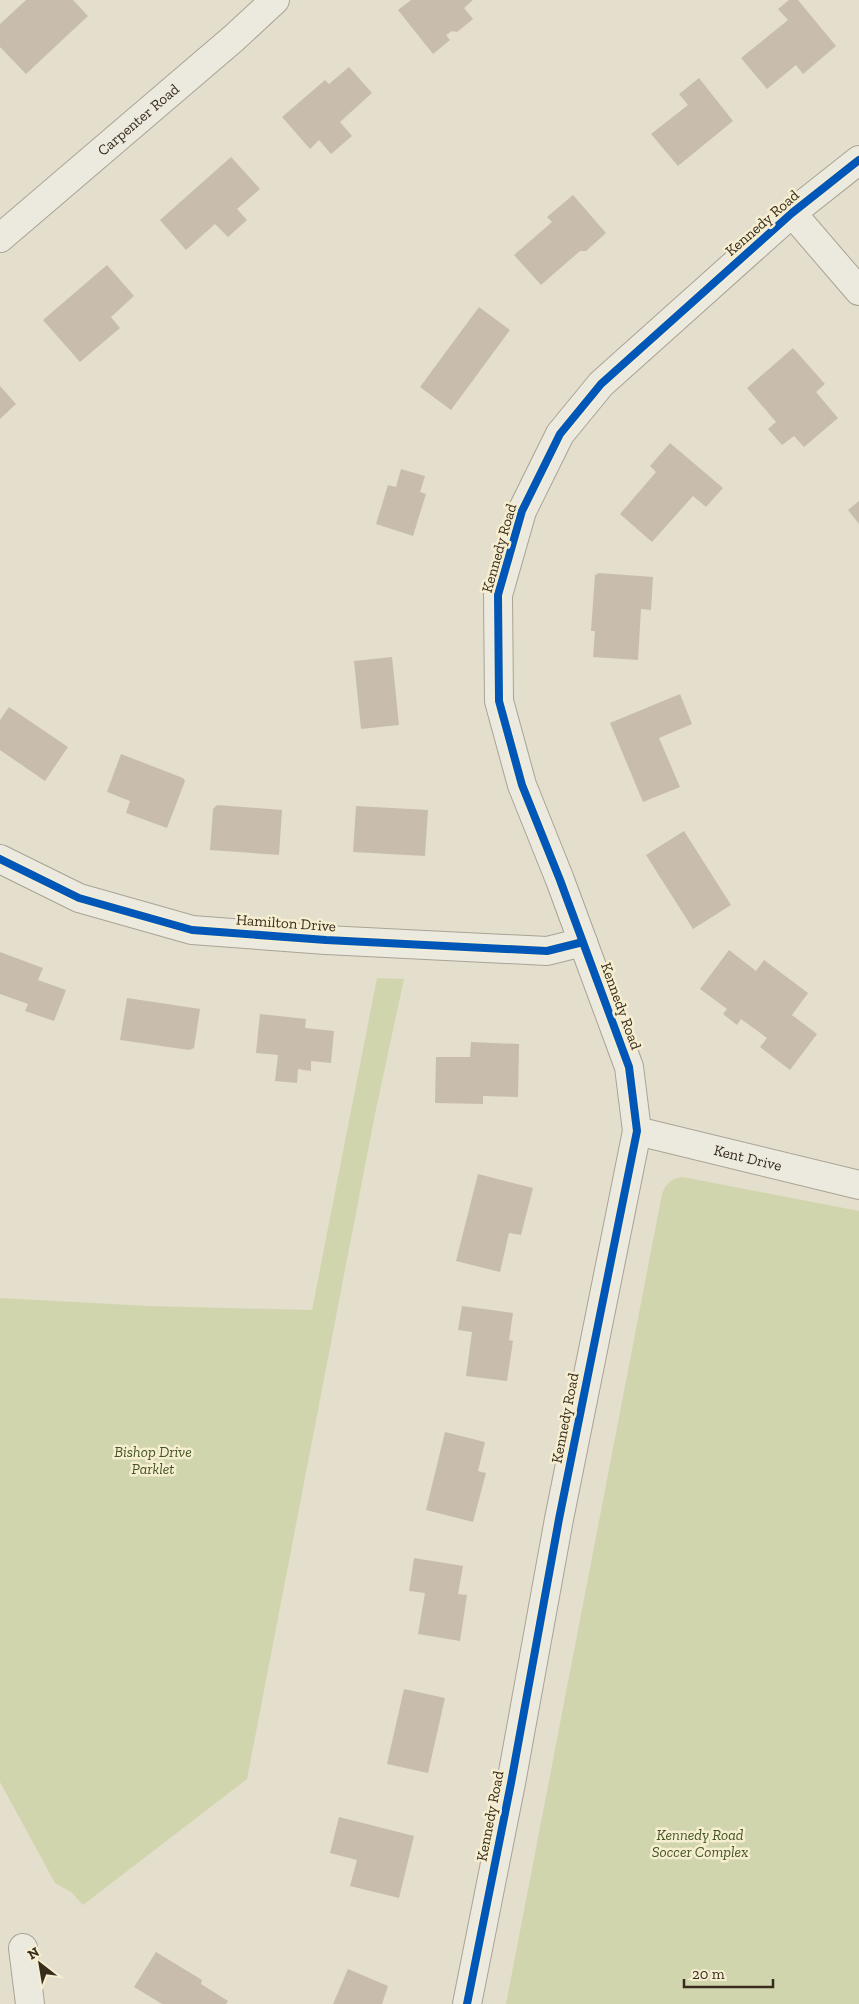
<svg xmlns="http://www.w3.org/2000/svg" width="859" height="2004" viewBox="0 0 859 2004" font-family="'Zilla Slab',serif">
<rect width="100%" height="100%" fill="#e4decc"/>
<path fill="#d1d5ae" d="M 377,978 L 404,979 L 375,1114 L 247,1779 L 83,1905 L 71,1892 L 55,1883 L 0,1782 L 0,1298 L 149,1306 L 312,1310 Z
M 683,1177 L 859,1211 L 859,2004 L 506,2004 L 662,1194 C 666,1183 672,1178 683,1177 Z"/>
<path fill="#c8bdad" d="M 26,0 L 73,0 L 88,16 L 26,74 L 0,47 L 0,24 Z
M 411,0 L 473,0 L 464,8 L 473,19 L 457,32 L 452,31 L 446,35 L 450,40 L 433,54 L 398,10 Z
M 789,0 L 798,0 L 836,46 L 803,74 L 796,65 L 767,89 L 741,58 L 788,20 L 778,9 Z
M 349,67 L 372,93 L 340,122 L 352,136 L 331,154 L 319,140 L 310,149 L 282,117 L 325,80 L 329,84 Z
M 699,78 L 733,121 L 678,166 L 651,134 L 688,105 L 679,94 Z
M 231,157 L 260,189 L 237,209 L 247,220 L 228,237 L 215,224 L 186,250 L 160,220 Z
M 573,195 L 606,233 L 586,251 L 580,251 L 541,285 L 514,255 L 552,222 L 547,217 Z
M 107,265 L 134,296 L 111,317 L 120,328 L 80,362 L 43,320 Z
M 479,307 L 510,330 L 451,410 L 420,387 Z
M 793,348 L 825,384 L 816,392 L 838,418 L 804,447 L 794,436 L 782,445 L 768,429 L 776,422 L 747,388 Z
M 0,386 L 16,404 L 0,419 Z
M 670,443 L 723,488 L 706,507 L 693,496 L 652,542 L 620,514 L 656,472 L 650,466 Z
M 401,469 L 425,476 L 420,492 L 426,494 L 413,536 L 376,524 L 388,485 L 396,487 Z
M 859,501 L 859,524 L 848,510 Z
M 599,573 L 653,577 L 651,610 L 641,609 L 638,660 L 593,657 L 595,631 L 591,631 L 595,575 Z
M 392,657 L 399,725 L 361,729 L 354,661 Z
M 680,694 L 692,724 L 659,738 L 680,787 L 643,802 L 610,723 Z
M 9,707 L 68,747 L 45,781 L 0,750 L 0,720 Z
M 121,754 L 183,778 L 185,781 L 167,828 L 126,813 L 130,801 L 107,792 Z
M 217,805 L 282,810 L 279,855 L 210,850 L 213,809 Z
M 356,806 L 428,810 L 425,856 L 353,852 Z
M 684,831 L 731,905 L 693,929 L 646,855 Z
M 729,950 L 756,971 L 764,960 L 808,993 L 792,1015 L 817,1034 L 790,1070 L 760,1047 L 767,1038 L 741,1019 L 737,1025 L 723,1014 L 727,1009 L 700,989 Z
M 0,952 L 43,968 L 38,980 L 66,990 L 54,1021 L 25,1011 L 28,1004 L 0,994 Z
M 127,998 L 200,1009 L 194,1048 L 189,1050 L 120,1040 Z
M 260,1014 L 306,1019 L 305,1028 L 334,1031 L 331,1063 L 311,1061 L 311,1071 L 298,1069 L 297,1083 L 275,1081 L 278,1055 L 256,1053 Z
M 471,1042 L 519,1044 L 518,1097 L 483,1096 L 483,1104 L 435,1103 L 436,1057 L 470,1057 Z
M 478,1174 L 533,1188 L 521,1235 L 509,1233 L 500,1272 L 456,1261 Z
M 462,1306 L 513,1313 L 509,1340 L 513,1341 L 507,1381 L 466,1376 L 472,1332 L 458,1330 Z
M 445,1432 L 485,1442 L 478,1471 L 486,1473 L 473,1522 L 426,1510 Z
M 414,1558 L 463,1566 L 458,1594 L 467,1595 L 460,1641 L 418,1634 L 425,1593 L 409,1591 Z
M 404,1689 L 445,1698 L 428,1773 L 387,1764 Z
M 339,1817 L 414,1836 L 399,1898 L 350,1886 L 357,1860 L 330,1853 Z
M 156,1952 L 202,1980 L 201,1984 L 228,2001 L 226,2004 L 162,2004 L 134,1987 Z
M 348,1969 L 388,1986 L 382,2004 L 333,2004 Z"/>
<g fill="none" stroke-linecap="round" stroke-linejoin="round">
<defs>
<g id="minor">
<path d="M 792,213 L 859,291"/>
<path id="s1" d="M 0,238 L 234,38 L 275,0"/>
<path d="M 0,859 L 79,898 L 192,930 L 326,940 L 547,951 L 583,942"/>
<path id="s2" d="M 637,1131 L 859,1185"/>
<path d="M 23,1948 L 30,2004"/>
<path d="M 467,2004 L 511,1783 L 559,1519 L 637,1131 L 629,1067 L 560,880 L 522,785 L 499,701 L 498,595 L 522,511 L 560,434 L 601,384 L 792,213 L 859,160"/>
</g>
</defs>
<use href="#minor" stroke="#a9a395" stroke-width="30"/>
<use href="#minor" stroke="#ece9de" stroke-width="28"/>
<defs>
<path id="cycleway" d="M 0,859 L 79,898 L 192,930 L 326,940 L 547,951 L 583,942
M 467,2004 L 511,1783 L 559,1519 L 637,1131 L 629,1067 L 560,880 L 522,785 L 499,701 L 498,595 L 522,511 L 560,434 L 601,384 L 792,213 L 859,160"/>
</defs>
<use href="#cycleway" stroke="#f6eed1" stroke-width="11"/>
<use href="#cycleway" stroke="#0057b8" stroke-width="8"/>
</g>
<g text-anchor="middle" dominant-baseline="central" stroke-width="5" stroke-linejoin="round" paint-order="stroke">
<g font-size="15" fill="#382c1d" stroke="#f6eed1">
<text stroke="none"><textPath href="#s1" startOffset="182">Carpenter Road</textPath></text>
<text transform="translate(762 223) rotate(-41)">Kennedy Road</text>
<text transform="translate(499 548) rotate(-74)">Kennedy Road</text>
<text transform="translate(286 923) rotate(4)">Hamilton Drive</text>
<text transform="translate(621 1006) rotate(70)">Kennedy Road</text>
<text stroke="none"><textPath href="#s2" startOffset="114">Kent Drive</textPath></text>
<text transform="translate(565 1418) rotate(-79)">Kennedy Road</text>
<text transform="translate(490 1816) rotate(-79)">Kennedy Road</text>
</g>
<g font-size="15" font-style="italic" fill="#445523" stroke="#f6eed1">
<text x="153" y="1452">Bishop Drive<tspan x="153" dy="17">Parklet</tspan></text>
<text x="700" y="1835">Kennedy Road<tspan x="700" dy="17">Soccer Complex</tspan></text>
</g>
</g>
<g transform="translate(40 1964) rotate(329)" stroke="#f6eed1" stroke-width="4" paint-order="stroke">
<path d="M0-4L9 19L0 12L-9 19Z" fill="#382c1d"/>
<text y="-8" font-size="14" font-weight="bold" text-anchor="middle" fill="#382c1d">N</text>
</g>
<path d="M684 1979v8h89v-8" fill="none" stroke="#382c1d" stroke-width="2.5"/>
<text x="692" y="1979" font-size="15" fill="#382c1d" stroke="#f6eed1" stroke-width="4" paint-order="stroke">20 m</text>
</svg>
